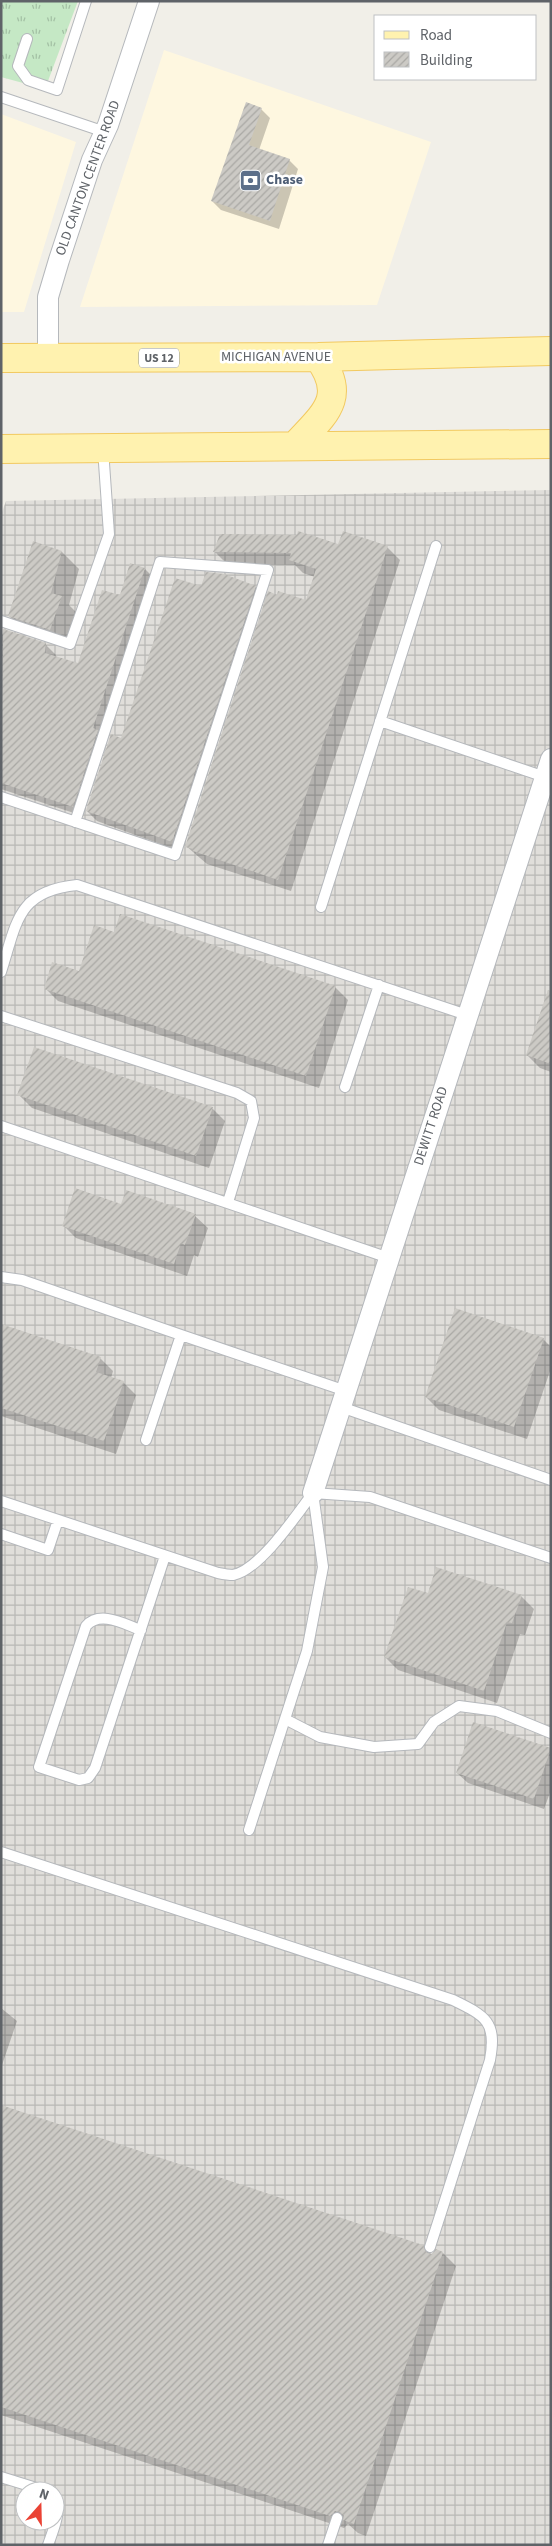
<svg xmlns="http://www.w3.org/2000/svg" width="552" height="2546" viewBox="0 0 552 2546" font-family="'Source Sans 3',sans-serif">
<defs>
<pattern id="industrial-grid" width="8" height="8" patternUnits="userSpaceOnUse" patternTransform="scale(1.25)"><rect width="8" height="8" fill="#e0deda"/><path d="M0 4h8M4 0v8" fill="none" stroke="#b9b8b5"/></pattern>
<pattern id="grass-tufts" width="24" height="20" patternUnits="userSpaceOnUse" patternTransform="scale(1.25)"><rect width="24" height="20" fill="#c5e8c5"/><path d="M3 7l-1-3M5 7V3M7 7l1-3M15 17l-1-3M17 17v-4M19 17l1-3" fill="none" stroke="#a3c0a4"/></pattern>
<pattern id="building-hatch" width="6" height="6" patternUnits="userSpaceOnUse" patternTransform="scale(1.25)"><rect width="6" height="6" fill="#cccac5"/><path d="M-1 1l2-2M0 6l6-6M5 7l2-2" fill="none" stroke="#a9a8a4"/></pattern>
</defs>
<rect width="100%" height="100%" fill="#f1efe8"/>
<path fill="#fef7e0" d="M 164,50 L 431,142 L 377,305 L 80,307 Z
M 1,114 L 76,142 L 24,312 L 1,312 Z"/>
<path fill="url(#industrial-grid)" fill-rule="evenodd" d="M 551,490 L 551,2545 L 1,2545 L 1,515 L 6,501 ZM 25,2491 L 55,2491 L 55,2521 L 25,2521 Z"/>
<path fill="url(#grass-tufts)" d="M 1,1 L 78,1 L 45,89 L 1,77 Z"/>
<path fill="#0003" d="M 261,109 L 270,118 L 259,150 L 289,160 L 298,169 L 279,229 L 221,210 L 212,201 Z
M 298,536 L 339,546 L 387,547 L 400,560 L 291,891 L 207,864 L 186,846 L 278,596 L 307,602 L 315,577 L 303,573 L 295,565 L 227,564 L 215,552 Z
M 34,543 L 62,552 L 79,569 L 69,605 L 78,614 L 67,646 L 26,632 L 9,616 Z
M 145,569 L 155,579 L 104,737 L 107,741 L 83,816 L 1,789 L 1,637 L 4,631 L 45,644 L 56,655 L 55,657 L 79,664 L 120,597 Z
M 255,587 L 265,597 L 182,852 L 97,821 L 87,811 L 122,739 Z
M 115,933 L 335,987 L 348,1000 L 319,1088 L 58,1001 L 45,988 L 80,973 Z
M 551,1007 L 551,1072 L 540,1068 L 527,1055 Z
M 19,1095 L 212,1108 L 225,1121 L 209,1168 L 32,1108 Z
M 122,1205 L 195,1216 L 208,1228 L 198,1257 L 194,1255 L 187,1276 L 76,1238 L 63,1225 Z
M 1,1326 L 100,1358 L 113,1371 L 111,1378 L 123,1382 L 136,1395 L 116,1454 L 1,1416 Z
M 543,1339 L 551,1347 L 551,1368 L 527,1439 L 439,1410 L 426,1397 Z
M 429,1595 L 521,1596 L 534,1609 L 525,1635 L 520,1634 L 497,1703 L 398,1670 L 385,1657 Z
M 474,1724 L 551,1750 L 551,1790 L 544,1809 L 468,1783 L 457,1773 Z
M 1,2008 L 17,2021 L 1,2068 Z
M 1,2107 L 423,2246 L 432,2255 L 443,2253 L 456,2266 L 366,2536 L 358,2533 L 348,2524 L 344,2528 L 1,2415 Z"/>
<path fill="url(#building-hatch)" d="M 246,102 L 262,108 L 249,145 L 290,159 L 270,221 L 211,201 Z
M 298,531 L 338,544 L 343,531 L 388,546 L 278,880 L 193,851 L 193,849 L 185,847 L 268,591 L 277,595 L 278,591 L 306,600 L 316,569 L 289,560 L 291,553 L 213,552 L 220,534 L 297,535 Z
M 33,541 L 62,551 L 51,593 L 62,596 L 50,630 L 8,616 Z
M 130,563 L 145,568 L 93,728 L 98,730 L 73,807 L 1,783 L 3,629 L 46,643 L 45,653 L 78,663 L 102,590 L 120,595 Z
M 206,572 L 224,574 L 256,586 L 172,842 L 86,811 L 111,734 L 121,738 L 175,578 L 201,586 Z
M 120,914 L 336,986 L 306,1076 L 44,989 L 52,962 L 79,971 L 94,925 L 114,932 Z
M 548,990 L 551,991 L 551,1064 L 526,1055 Z
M 34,1047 L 213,1107 L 196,1156 L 17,1095 Z
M 75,1188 L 121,1204 L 126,1190 L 196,1214 L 185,1245 L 181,1243 L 174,1264 L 62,1226 Z
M 455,1308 L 544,1338 L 514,1427 L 425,1397 Z
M 1,1324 L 101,1357 L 96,1372 L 124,1381 L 104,1441 L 1,1408 Z
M 436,1567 L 522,1595 L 512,1623 L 507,1622 L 484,1691 L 384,1657 L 408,1587 L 428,1593 Z
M 473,1722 L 551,1748 L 534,1799 L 456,1773 Z
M 1,2105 L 423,2245 L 427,2253 L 432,2254 L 436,2249 L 443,2252 L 354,2524 L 343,2520 L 344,2516 L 340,2512 L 335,2511 L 330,2516 L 1,2407 Z"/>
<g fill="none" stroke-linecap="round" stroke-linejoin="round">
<defs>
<path id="lane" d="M 27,39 L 18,66 L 28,80 L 57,90 L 86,1
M 1,97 L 105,132
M 1,621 L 70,644 L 109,534 L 103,449
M 380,721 L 545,777
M 1,797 L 175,855 L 268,570 L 160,562 L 75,822
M 321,907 L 436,546
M 1,972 C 17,922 17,891 77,885 L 467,1015
M 1,1016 L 237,1093 L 251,1101 L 254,1118 L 228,1202
M 345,1087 L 379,985
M 1,1126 L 389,1258
M 1,1277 L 22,1280 L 181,1335
M 341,1407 L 551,1480
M 146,1440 L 181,1335 L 346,1391
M 313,1493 L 370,1497 L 551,1558
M 1,1501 L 218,1573 C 223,1574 229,1575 233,1575 C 260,1570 297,1514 313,1493
M 1,1534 L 48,1550 L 58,1520
M 141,1630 C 124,1624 100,1610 86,1626 L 39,1767 L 79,1780 L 88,1778 L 95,1768 L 165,1556
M 285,1719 L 320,1737 L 374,1747 L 418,1744 L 434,1722 L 459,1706 L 497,1711 L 551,1733
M 249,1830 L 307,1651 L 323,1567 L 313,1493
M 1,1852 L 453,2000 C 486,2016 497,2022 490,2060 L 430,2247
M 1,2477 L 46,2491
M 48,2545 C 53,2530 62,2512 55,2497
M 328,2545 L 337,2518"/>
<path id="street" d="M 48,358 L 48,297 L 59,260 L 92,160 L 108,125 L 149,1
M 313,1493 L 551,759"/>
<path id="primary" d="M 1,358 L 318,357 L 551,351
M 295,446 C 323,415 349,398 318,357
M 1,449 L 551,444"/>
</defs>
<use href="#lane" stroke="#b5b8bc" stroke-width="12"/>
<use href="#street" stroke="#b5b8bc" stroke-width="22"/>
<use href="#primary" stroke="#f2c960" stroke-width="30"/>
<use href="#lane" stroke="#fff" stroke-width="10"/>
<use href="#street" stroke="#fff" stroke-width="20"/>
<use href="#primary" stroke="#fff2af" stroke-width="28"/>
</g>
<defs>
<symbol id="bank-square" viewBox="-11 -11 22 22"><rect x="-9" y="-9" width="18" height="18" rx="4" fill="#5c6f8a" stroke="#fff"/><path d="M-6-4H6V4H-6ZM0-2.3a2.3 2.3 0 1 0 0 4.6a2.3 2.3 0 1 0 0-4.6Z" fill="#fff"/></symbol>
</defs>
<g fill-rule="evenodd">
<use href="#bank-square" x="238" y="168" width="25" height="25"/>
</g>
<g text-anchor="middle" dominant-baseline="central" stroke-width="5" stroke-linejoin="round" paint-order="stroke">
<rect fill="#fff" stroke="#8f9295" stroke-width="1" x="139" y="348.5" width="40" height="19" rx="4"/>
<g font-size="12" font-weight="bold" fill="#5f6368">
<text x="159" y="358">US 12</text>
</g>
<g font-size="14" fill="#5f6368" stroke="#fff">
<text transform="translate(88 178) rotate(-70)">OLD CANTON CENTER ROAD</text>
<text x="276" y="357">MICHIGAN AVENUE</text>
<text transform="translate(431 1126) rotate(-72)">DEWITT ROAD</text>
</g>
<g font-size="14" font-weight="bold" fill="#4e5e75" stroke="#fff" text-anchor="start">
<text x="266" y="180">Chase</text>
</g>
</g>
<rect width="552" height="2546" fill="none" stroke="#5f6368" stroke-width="5"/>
<rect x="374" y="15" width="162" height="65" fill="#ffffff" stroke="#bfc1c3"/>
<rect x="384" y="31" width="25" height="8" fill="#fff2af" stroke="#bfc1c3"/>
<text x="420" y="40" font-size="15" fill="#5f6368">Road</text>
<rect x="384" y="52" width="25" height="15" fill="url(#building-hatch)" stroke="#bfc1c3"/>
<text x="420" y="65" font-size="15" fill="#5f6368">Building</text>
<g transform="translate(40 2506) rotate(20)"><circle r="24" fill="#ffffff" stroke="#bfc1c3"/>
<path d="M0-4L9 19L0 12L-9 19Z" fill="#ea4335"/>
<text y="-8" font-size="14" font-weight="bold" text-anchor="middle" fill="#5f6368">N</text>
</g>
</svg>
